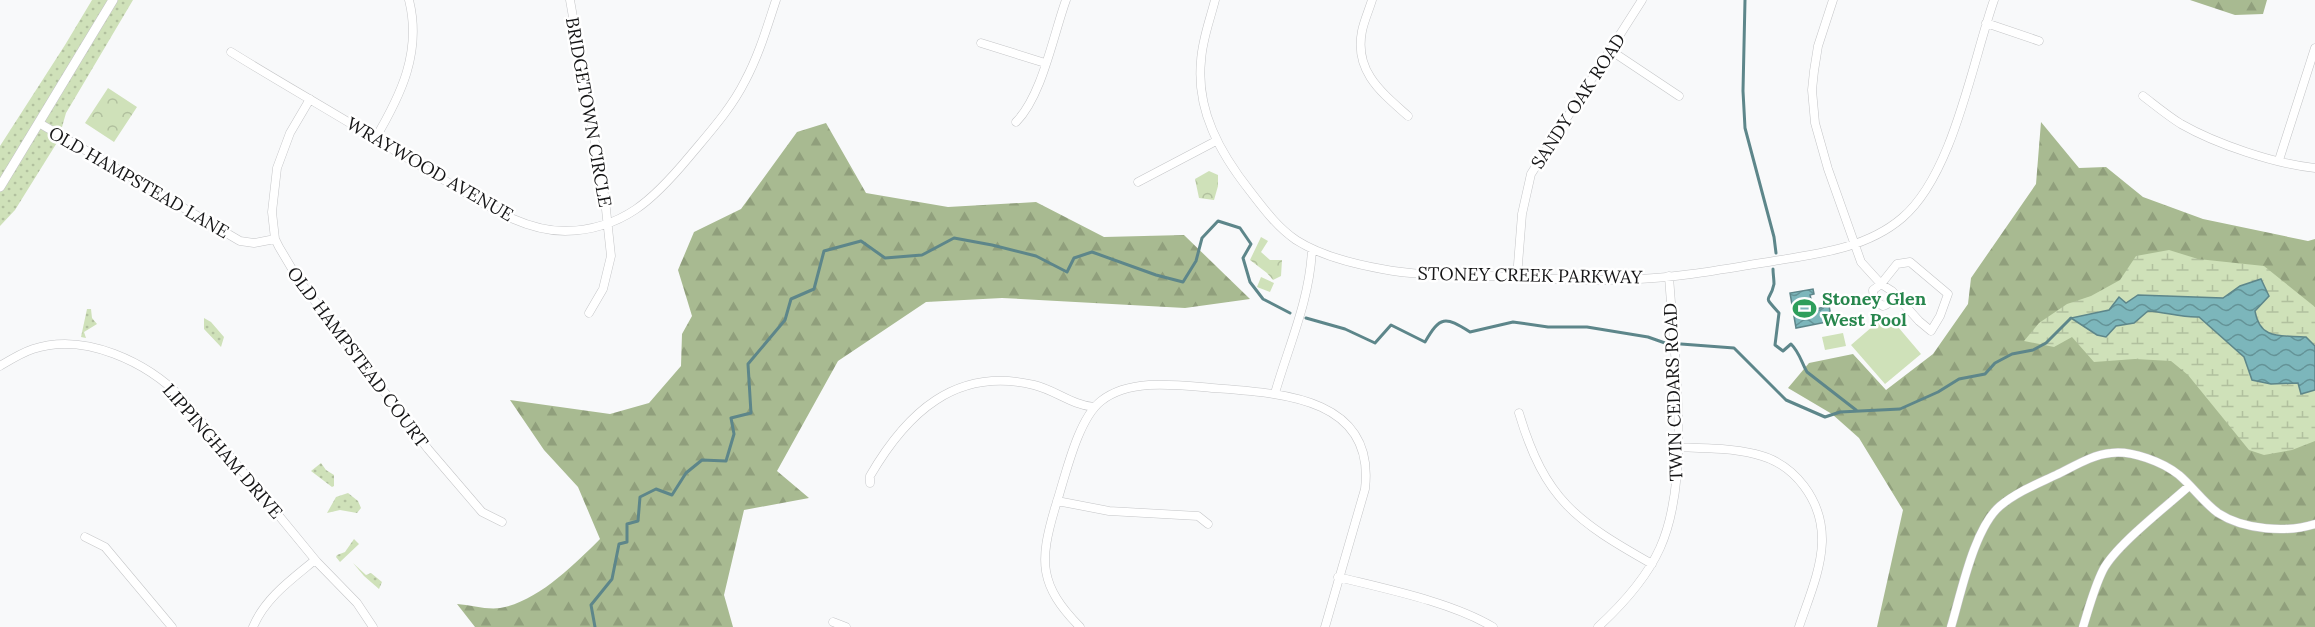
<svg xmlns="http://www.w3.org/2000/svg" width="2315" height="627" viewBox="0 0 2315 627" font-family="Lora,serif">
<defs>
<pattern id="grass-dots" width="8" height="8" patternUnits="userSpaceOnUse" patternTransform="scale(1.5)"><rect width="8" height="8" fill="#cfe1b9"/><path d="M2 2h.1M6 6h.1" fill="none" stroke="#b1c09e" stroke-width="1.8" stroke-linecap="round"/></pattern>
<pattern id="forest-firs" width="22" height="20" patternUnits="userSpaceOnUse" patternTransform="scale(1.5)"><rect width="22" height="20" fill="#a8ba91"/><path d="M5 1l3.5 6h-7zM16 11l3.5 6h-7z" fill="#909f7c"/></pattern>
<pattern id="wetland-marsh" width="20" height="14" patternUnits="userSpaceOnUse" patternTransform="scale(1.5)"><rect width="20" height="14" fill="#cfe1b9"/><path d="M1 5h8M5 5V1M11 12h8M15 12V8" fill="none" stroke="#b1c09e"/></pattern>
<pattern id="park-crowns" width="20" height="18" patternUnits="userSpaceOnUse" patternTransform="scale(1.5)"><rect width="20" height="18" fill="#cfe1b9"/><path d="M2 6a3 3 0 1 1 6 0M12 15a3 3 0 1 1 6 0" fill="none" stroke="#b1c09e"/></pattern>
<pattern id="water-waves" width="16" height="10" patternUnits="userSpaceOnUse" patternTransform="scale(1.5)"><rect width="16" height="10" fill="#7cb6bb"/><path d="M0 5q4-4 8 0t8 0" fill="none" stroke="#649397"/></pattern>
</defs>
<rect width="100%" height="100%" fill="#f8f9fa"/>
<path fill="url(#grass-dots)" d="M 92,0 L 133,0 L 66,113 L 58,141 L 15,210 L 0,226 L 0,146 L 65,45 Z
M 87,309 L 91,309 L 92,318 L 97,324 L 84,332 L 86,338 L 81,337 Z
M 204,318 L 211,322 L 224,337 L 221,347 L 204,329 Z
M 321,463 L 326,470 L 334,475 L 334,486 L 332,487 L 311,471 Z
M 348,493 L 358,501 L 361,508 L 357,513 L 340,510 L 327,513 L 336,497 Z
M 354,539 L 359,544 L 340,562 L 336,557 L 337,555 L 345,552 Z
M 353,563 L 366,575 L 371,573 L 382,582 L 379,589 L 364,576 Z"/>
<path fill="url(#forest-firs)" d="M 2190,0 L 2267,0 L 2263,14 L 2235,15 Z
M 2041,122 L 2079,168 L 2106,167 L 2143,197 L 2203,219 L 2308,241 L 2315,239 L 2315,627 L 1877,627 L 1903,510 L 1859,438 L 1832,414 L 1788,388 L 1809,363 L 1853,354 L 1886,390 L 1933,354 L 1968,304 L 1971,278 L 2036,184 Z
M 826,123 L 866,193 L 948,207 L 1036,202 L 1104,237 L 1184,235 L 1250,299 L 1185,308 L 1002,298 L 926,302 L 838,361 L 777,471 L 809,498 L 744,510 L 724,595 L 733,627 L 475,627 L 457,604 C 471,605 487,610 500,608 C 537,602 574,565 600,539 L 578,487 L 544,450 L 510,400 L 610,414 L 649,403 L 681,366 L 682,334 L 692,316 L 678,270 L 694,232 L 741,209 L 797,132 Z"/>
<path fill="url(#wetland-marsh)" d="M 2169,250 L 2198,259 L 2264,266 L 2315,307 L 2315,441 L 2292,450 L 2264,455 L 2249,450 L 2188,375 L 2171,361 L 2135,359 L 2094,362 L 2072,337 L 2054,347 L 2024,341 L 2039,323 L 2067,304 L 2091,296 L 2120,280 L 2136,256 Z"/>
<path fill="url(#park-crowns)" d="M 108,88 L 137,107 L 114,142 L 85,123 Z
M 1209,171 L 1218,175 L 1218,186 L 1214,200 L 1199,198 L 1195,179 Z
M 1261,237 L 1268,241 L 1261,252 L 1270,260 L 1282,260 L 1281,276 L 1273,280 L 1267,273 L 1250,260 Z"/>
<path fill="#cfe1b9" d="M 1261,277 L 1274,283 L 1270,292 L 1257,287 Z
M 1887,314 L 1921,354 L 1885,384 L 1851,345 Z
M 1843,333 L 1846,346 L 1825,350 L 1822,337 Z"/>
<path fill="url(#water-waves)" stroke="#5d868a" stroke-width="1.5" d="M 2261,279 L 2269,296 L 2255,311 C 2260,341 2282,335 2306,337 L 2315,346 L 2315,390 L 2301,394 L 2298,383 L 2271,384 L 2252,380 L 2244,357 L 2199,317 C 2182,318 2166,312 2148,311 L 2134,323 L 2116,326 L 2106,337 L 2097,335 L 2071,318 L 2109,310 L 2119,297 L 2126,303 L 2138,295 L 2223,298 L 2240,286 Z
M 1813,289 L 1814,294 L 1810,295 L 1813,307 L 1816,309 L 1829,306 L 1832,321 L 1796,328 L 1790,293 Z"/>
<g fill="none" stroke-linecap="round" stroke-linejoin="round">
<path stroke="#5d868a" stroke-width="3" d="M 1745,0 L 1743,91 L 1745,128 L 1774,237 L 1776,253
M 1773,269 C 1773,274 1774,279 1774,284 C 1770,304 1761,293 1779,313 L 1775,345 L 1783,351 L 1791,344 C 1800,353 1801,362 1807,372 L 1856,410
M 1306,318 L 1345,329 L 1375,343 L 1391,325 L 1425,342 C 1440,316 1445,316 1470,332 L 1513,322 L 1548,327 L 1587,327 L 1648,337 L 1665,343
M 1681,344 L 1734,348 L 1786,400 L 1825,417 L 1840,412 L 1900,409 L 1938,392 L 1959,379 L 1985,374 L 1995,363 L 2012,354 L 2033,350 L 2046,343 L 2071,318
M 595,627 L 591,605 L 612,579 L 619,544 L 627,542 L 627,524 L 638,521 L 640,497 L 656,489 L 672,495 L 686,473 L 702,460 L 726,461 L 734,434 L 731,418 L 751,413 L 748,364 L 785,320 L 791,299 L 814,289 L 824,251 L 861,241 L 885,258 L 922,255 L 954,238 L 992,245 L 1036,256 L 1067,272 L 1074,258 L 1092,252 L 1156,275 L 1183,282 L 1196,261 L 1202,238 L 1218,221 L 1240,228 L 1251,244 L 1243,258 L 1250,282 L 1263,299 L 1290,313"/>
<defs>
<path id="minor" d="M 570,0 L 605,200 L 611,256 L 603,289 L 589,313
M 1215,0 C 1210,20 1202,40 1201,61 C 1196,110 1220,153 1250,191 C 1264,209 1277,227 1296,240 C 1321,256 1354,264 1382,269 C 1417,276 1455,275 1490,276 C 1540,278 1589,282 1639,279 C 1684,277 1729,268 1774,261 C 1818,254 1867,248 1902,218 C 1953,175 1972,63 1994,0
M 1372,0 C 1369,10 1364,21 1362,31 C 1354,71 1381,92 1408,116
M 1833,0 L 1818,46 L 1814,71 L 1812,90 L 1815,123 L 1828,169 L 1861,262 L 1881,284 L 1873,290 L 1874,301 L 1883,306 C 1891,304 1894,298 1892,291 L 1881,284 L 1897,264 L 1910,262 L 1948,294 L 1940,316 L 1931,331 L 1919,321 L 1892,291
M 1986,23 L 2039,41
M 981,43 L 1045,63
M 1610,50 L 1679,96
M 231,52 C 276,80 322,106 368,134 C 395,151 422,167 449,183 C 485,204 522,231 565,231 C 623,230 654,199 689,157 C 709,133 731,109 745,81 C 759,55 767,27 776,0
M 2143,96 C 2156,106 2168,116 2181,124 C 2216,144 2275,164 2315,168
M 310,99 L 290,133 L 277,168 L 272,212 L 275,239 L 279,247 L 298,279 L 428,449 L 482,512 L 502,522
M 1016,122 C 1042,96 1053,36 1066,0
M 39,123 L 240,241 L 254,243 L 275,239
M 375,139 C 401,95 422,52 409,0
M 2279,160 L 2315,48
M 1138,182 L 1216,141
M 1517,277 L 1522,214 L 1531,174 L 1642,0
M 0,366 C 10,360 21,353 33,349 C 85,332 147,362 183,399 L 317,562 L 357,603 L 373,627
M 1275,393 C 1289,345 1310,299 1312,249
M 1519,413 C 1545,500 1576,521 1652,564
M 1677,447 C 1703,448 1730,448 1755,454 C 1795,463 1823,501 1822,542 C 1821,571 1808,600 1799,627
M 870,483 L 870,476 C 906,414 955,366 1034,385 C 1055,390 1072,405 1094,407
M 1057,501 L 1109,511 L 1198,516 L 1208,524
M 85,537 L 105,547 L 172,627
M 1338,577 C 1386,589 1451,602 1493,627
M 833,622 L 846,627
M 253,627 C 265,598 292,579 315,560
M 1080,627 C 1039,585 1039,562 1055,508 C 1065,478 1077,420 1101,401 C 1130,378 1177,385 1212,388 C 1278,393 1376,396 1365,489 L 1325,627
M 1598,627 C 1623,604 1646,579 1660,548 C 1692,477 1674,354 1669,276
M 1951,627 C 1961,594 1974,528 2000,506 C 2017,492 2037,484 2056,475 C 2073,467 2091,455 2111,453 C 2131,450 2163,462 2179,475 C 2193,487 2203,502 2218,513 C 2244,530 2287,533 2315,524
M 2083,627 C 2089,608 2094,588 2103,570 C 2116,545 2166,507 2189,486"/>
<path id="tertiary" d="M 0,187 L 113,0"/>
</defs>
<use href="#minor" stroke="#c4c5c7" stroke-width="9"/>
<use href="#tertiary" stroke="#c4c5c7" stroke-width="10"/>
<use href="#minor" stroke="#fff" stroke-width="8"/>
<use href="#tertiary" stroke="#fff" stroke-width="9"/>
</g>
<defs>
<symbol id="stadium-bare" viewBox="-9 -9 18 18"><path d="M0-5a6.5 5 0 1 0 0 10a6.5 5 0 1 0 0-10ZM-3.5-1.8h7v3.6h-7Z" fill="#2e9e5b" stroke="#fff" stroke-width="2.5" paint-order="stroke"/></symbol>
</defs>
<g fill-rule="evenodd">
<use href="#stadium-bare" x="1788" y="292" width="33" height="33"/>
</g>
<g text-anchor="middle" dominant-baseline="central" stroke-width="5" stroke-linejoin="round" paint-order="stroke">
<g font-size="18" fill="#151516" stroke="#fff">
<text transform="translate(1578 101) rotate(-57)">SANDY OAK ROAD</text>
<text transform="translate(589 112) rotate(80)">BRIDGETOWN CIRCLE</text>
<text transform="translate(430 169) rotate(30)">WRAYWOOD AVENUE</text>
<text transform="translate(139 182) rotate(30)">OLD HAMPSTEAD LANE</text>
<text transform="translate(1530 275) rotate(1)">STONEY CREEK PARKWAY</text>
<text transform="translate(358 357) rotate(53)">OLD HAMPSTEAD COURT</text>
<text transform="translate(1673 392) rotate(-92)">TWIN CEDARS ROAD</text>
<text transform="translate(223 451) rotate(49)">LIPPINGHAM DRIVE</text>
</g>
<g font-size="18" font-weight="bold" fill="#27864d" stroke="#fff" text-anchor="start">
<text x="1822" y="298">Stoney Glen<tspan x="1822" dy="21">West Pool</tspan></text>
</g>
</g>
</svg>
